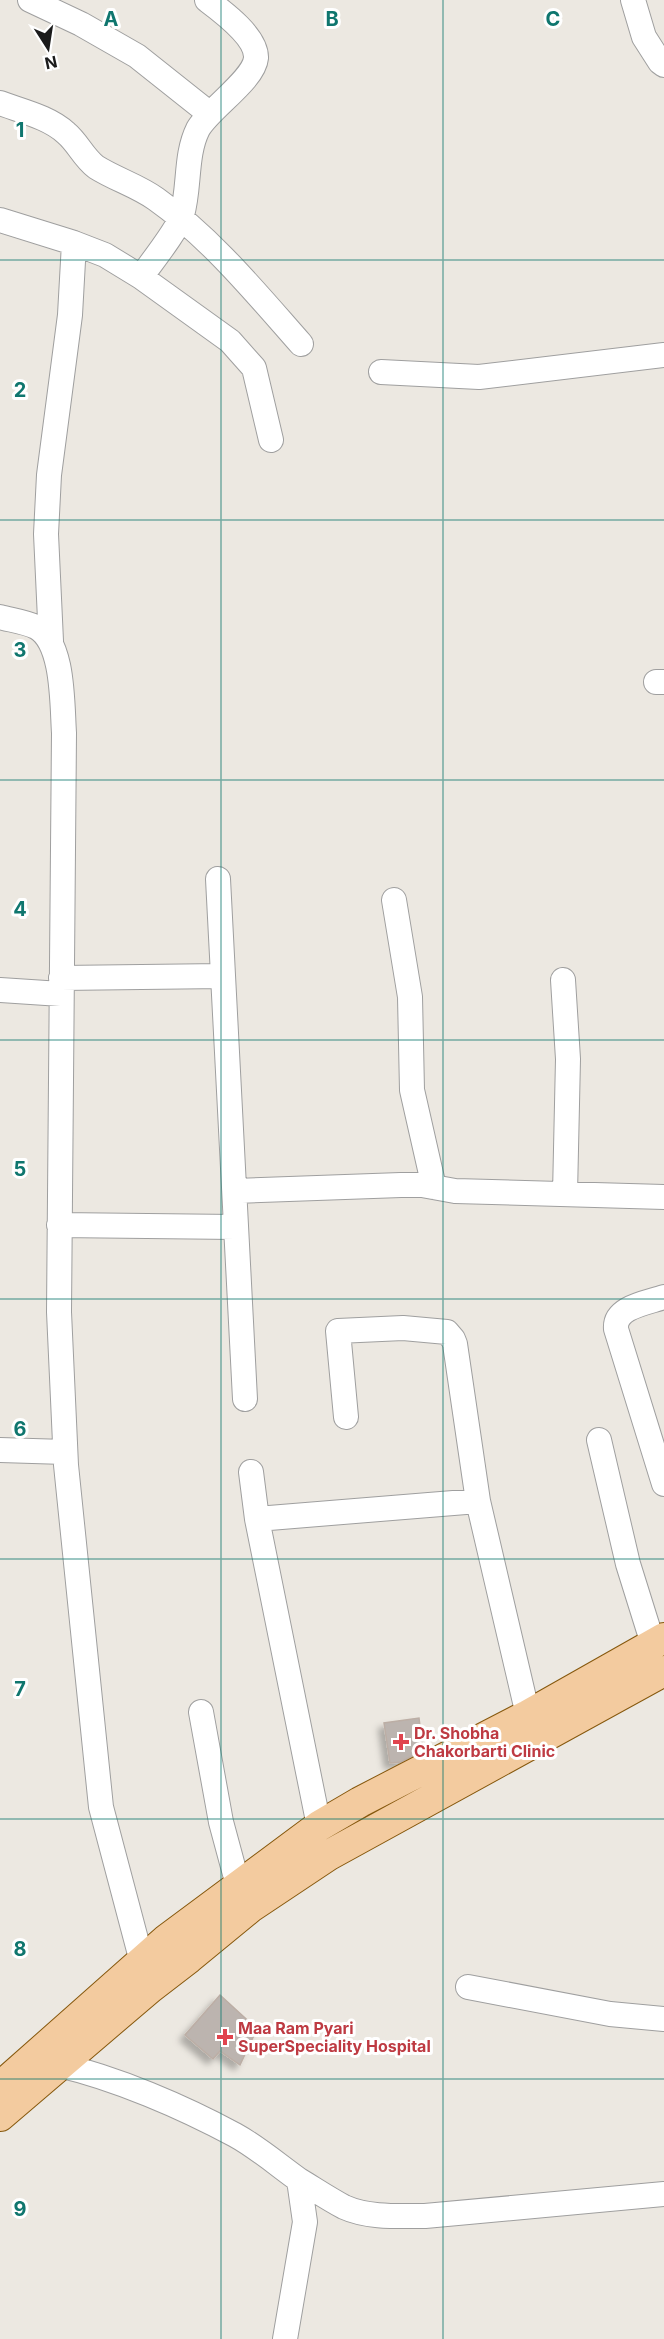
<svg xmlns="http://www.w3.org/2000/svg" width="664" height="2339" viewBox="0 0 664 2339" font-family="Inter,sans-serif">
<defs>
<filter id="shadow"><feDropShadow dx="-5.5" dy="5.5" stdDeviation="3" flood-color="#0004"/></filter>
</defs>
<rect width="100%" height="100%" fill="#ece8e1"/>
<path fill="#bcb4af" stroke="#bcaea5" stroke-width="1.5" filter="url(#shadow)" d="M 419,1718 L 423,1750 L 401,1762 L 390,1763 L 384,1723 Z
M 220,1995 L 257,2029 L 240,2065 L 220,2051 L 213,2059 L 185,2035 Z"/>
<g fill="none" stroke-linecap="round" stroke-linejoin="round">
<defs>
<path id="minor" d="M 30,0 L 81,24 L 137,56 L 210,114
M 633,0 L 644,37 L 660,62 L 664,65
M 0,103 C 21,111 49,117 66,133 C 78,143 83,157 96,167 C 115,179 138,186 156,199 C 211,238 256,293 301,344
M 0,220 L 74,243 L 105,255 L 141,277 L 230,341 L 254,368 L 271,440
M 141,277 C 151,263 178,229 182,215 C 190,187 185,155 198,129 C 209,109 254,80 256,58 C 257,37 223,12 207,0
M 381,372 L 479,377 L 664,355
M 0,617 C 11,620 26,622 36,627 C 64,642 62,704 64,733 L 59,1312 L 66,1465 L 101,1807 L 146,1977
M 51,641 L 46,534 L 49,475 L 70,315 L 74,243
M 656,682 L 664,682
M 218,879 L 245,1399
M 394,900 L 410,997 L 412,1090 L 434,1187
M 61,978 L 222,976
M 563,980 L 568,1059 L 565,1194
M 0,990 L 61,994
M 235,1191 L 401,1185 L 422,1185 L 455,1191 L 664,1197
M 59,1225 L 235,1227
M 664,1297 C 647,1303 614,1307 616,1329 L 664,1484
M 346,1417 L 338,1331 L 403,1328 L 447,1332 L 453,1339 L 455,1344 L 478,1501 L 528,1715 L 535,1731
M 599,1440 L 628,1564 L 653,1644
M 0,1450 L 65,1452
M 251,1472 L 257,1519 L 319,1826
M 257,1519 L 478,1501
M 201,1712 L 221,1822 L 238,1885
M 468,1987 L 610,2014 L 664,2019
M 59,2065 C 116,2078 183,2107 235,2135 C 257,2147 278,2165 299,2180 L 305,2222 L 285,2339
M 299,2180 C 314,2189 329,2199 344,2207 C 368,2218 399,2216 425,2216 L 664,2194"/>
<path id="major" d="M 0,2087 L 167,1939 L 319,1826 L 360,1802 L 528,1715 L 664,1638
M 0,2116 L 150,1988 L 189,1958 L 251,1907 L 329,1855 L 664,1671"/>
</defs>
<use href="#minor" stroke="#9f9f9f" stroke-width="26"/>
<use href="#major" stroke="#86580d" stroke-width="32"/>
<use href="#minor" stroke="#fff" stroke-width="24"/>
<use href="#major" stroke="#f3cb9f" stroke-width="30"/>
</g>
<path fill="none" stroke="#0f766e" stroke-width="1.5" stroke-opacity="0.55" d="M 221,0 L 221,2339M 443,0 L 443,2339M 0,260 L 664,260M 0,520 L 664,520M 0,780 L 664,780M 0,1040 L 664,1040M 0,1299 L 664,1299M 0,1559 L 664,1559M 0,1819 L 664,1819M 0,2079 L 664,2079"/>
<g fill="#e0444e" stroke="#fff" stroke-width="2">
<path d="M398 1733h6v6h6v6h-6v6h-6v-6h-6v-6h6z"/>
<path d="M222 2028h6v6h6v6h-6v6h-6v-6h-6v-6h6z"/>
</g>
<g text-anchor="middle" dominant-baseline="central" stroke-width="6" stroke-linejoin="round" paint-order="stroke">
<g font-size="16" font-weight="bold" fill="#be3a42" stroke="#fff" text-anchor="start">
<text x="414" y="1733">Dr. Shobha<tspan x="414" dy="18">Chakorbarti Clinic</tspan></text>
<text x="238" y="2028">Maa Ram Pyari<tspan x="238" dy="18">SuperSpeciality Hospital</tspan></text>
</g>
</g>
<g font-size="20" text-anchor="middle" font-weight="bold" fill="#0f766e" stroke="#fff" stroke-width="6" stroke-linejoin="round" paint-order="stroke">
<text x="111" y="26">A</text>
<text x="332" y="26">B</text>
<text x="553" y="26">C</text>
<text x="20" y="137">1</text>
<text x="20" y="397">2</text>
<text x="20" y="657">3</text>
<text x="20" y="916">4</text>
<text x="20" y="1176">5</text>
<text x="20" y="1436">6</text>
<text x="20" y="1696">7</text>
<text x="20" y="1956">8</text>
<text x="20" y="2216">9</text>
</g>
<g transform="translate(48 48) rotate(168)" stroke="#ffffff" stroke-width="4.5" paint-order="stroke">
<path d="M0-4.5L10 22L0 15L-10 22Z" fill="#1b1b1b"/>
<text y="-9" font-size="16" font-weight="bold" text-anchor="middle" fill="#1b1b1b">N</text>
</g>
</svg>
